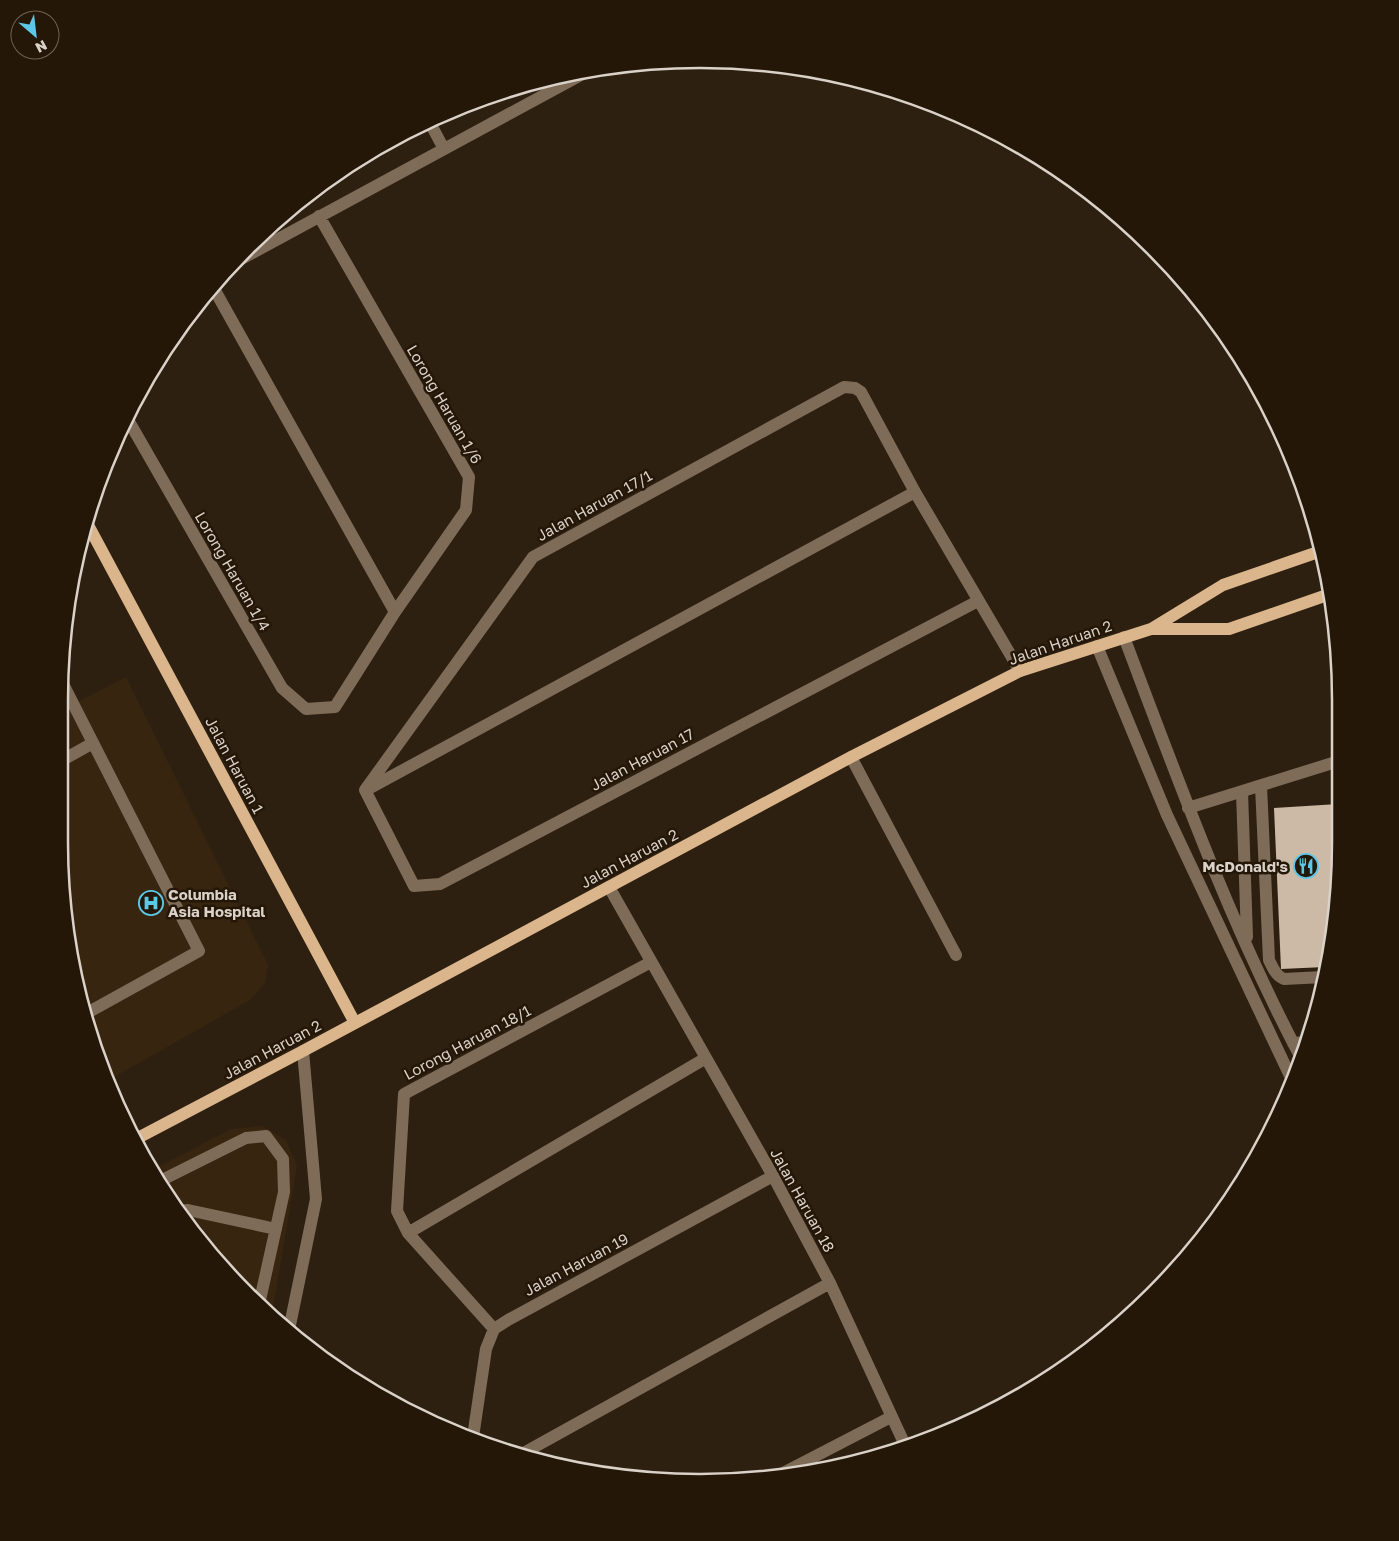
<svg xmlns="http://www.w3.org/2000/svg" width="1399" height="1541" viewBox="0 0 1399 1541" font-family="'Golos Text',sans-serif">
<rect width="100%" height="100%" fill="#2e2011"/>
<path fill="#372510" d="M 126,677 L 268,965 L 265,983 L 250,1000 L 109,1080 L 71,967 L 59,841 L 60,711 Z
M 263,1126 L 286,1140 L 297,1166 L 272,1313 L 191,1232 L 153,1170 L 231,1129 Z"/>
<path fill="#ccbaa7" d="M 1338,804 L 1335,925 L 1325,967 L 1281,969 L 1274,808 Z"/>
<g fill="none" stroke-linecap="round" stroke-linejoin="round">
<path stroke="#7e6c58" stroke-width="12" d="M 429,121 L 444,149
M 232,264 L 592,69
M 213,287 L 395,612
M 127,418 L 282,688 L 306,709 L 335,707 L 395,612 L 466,510 L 469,477 L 319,216
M 1124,637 C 1178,780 1230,924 1301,1058
M 1097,646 L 1167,815 L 1292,1080
M 60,678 L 199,951 L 87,1013
M 851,757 L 956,955
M 59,762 L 93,743
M 1261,786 L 1269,960 C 1273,968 1276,976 1284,979 L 1323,977
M 370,788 L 915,492
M 365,790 L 533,557 L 844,387 L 855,388 L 861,392 L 915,492 L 1020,671
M 365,790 L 414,886 L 440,884 L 978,601
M 1242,792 L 1247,937
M 1188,808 L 1339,761
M 609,887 L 773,1176 L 830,1283 L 905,1445
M 1293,1043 L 1308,1042
M 160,1181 L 246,1138 L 266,1136 L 283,1159 L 284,1192 L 260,1300
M 178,1211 L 188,1210 L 276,1229
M 408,1233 L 706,1058
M 494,1329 L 408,1233 L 397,1211 L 404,1094 L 651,962
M 289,1330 L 316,1199 L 303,1051
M 473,1437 L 486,1349 L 494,1329 L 508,1320 L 773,1176
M 520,1455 L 830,1283
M 781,1474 L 891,1417"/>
<path stroke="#dbb58c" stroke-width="12" d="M 87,523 L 355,1023
M 1151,629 L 1229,629 L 1330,594
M 134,1140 L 303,1051 L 851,757 L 1020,671 L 1151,629 L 1223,585 L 1321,551"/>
</g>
<defs>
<symbol id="restaurant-ring" viewBox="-11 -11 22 22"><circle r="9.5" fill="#241708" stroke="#5ac8e6" stroke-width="1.5"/><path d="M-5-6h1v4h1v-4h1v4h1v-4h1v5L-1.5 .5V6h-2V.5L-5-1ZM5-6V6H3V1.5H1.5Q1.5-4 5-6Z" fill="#5ac8e6"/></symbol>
<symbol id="hospital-ring" viewBox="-11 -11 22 22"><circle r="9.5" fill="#241708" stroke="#5ac8e6" stroke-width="1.5"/><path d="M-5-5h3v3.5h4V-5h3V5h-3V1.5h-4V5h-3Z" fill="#5ac8e6"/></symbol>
</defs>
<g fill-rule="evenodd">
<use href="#restaurant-ring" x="1292" y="852" width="28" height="28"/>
<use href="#hospital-ring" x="137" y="889" width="28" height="28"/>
</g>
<g text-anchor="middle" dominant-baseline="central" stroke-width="5" stroke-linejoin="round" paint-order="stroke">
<g font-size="15" fill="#dad1c8" stroke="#241708">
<text transform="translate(445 404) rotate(60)">Lorong Haruan 1/6</text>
<text transform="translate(594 505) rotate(-29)">Jalan Haruan 17/1</text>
<text transform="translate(233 571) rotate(60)">Lorong Haruan 1/4</text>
<text transform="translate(1060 642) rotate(-19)">Jalan Haruan 2</text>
<text transform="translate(642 759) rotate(-28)">Jalan Haruan 17</text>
<text transform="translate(235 765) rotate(62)">Jalan Haruan 1</text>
<text transform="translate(629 858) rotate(-28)">Jalan Haruan 2</text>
<text transform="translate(467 1042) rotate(-28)">Lorong Haruan 18/1</text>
<text transform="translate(272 1049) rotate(-28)">Jalan Haruan 2</text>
<text transform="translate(803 1200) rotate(61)">Jalan Haruan 18</text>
<text transform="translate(576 1264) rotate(-28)">Jalan Haruan 19</text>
</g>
<g font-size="15" font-weight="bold" fill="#dad1c8" stroke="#241708" text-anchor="end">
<text x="1288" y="866">McDonald's</text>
<text x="168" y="894" text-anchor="start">Columbia<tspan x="168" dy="17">Asia Hospital</tspan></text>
</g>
</g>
<path d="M0 0H1399V1541H0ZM700 68H700A632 632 0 0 1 1332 700V842A632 632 0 0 1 700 1474H700A632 632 0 0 1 68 842V700A632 632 0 0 1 700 68Z" fill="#241708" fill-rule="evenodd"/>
<path fill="none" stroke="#dad1c8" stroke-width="2.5" d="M700 68H700A632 632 0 0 1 1332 700V842A632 632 0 0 1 700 1474H700A632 632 0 0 1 68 842V700A632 632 0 0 1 700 68Z"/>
<g transform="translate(35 35) rotate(152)"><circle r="24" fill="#241708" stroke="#6d6155"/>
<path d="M0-4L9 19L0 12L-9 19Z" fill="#5ac8e6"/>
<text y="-8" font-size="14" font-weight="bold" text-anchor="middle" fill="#dad1c8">N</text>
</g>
</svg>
